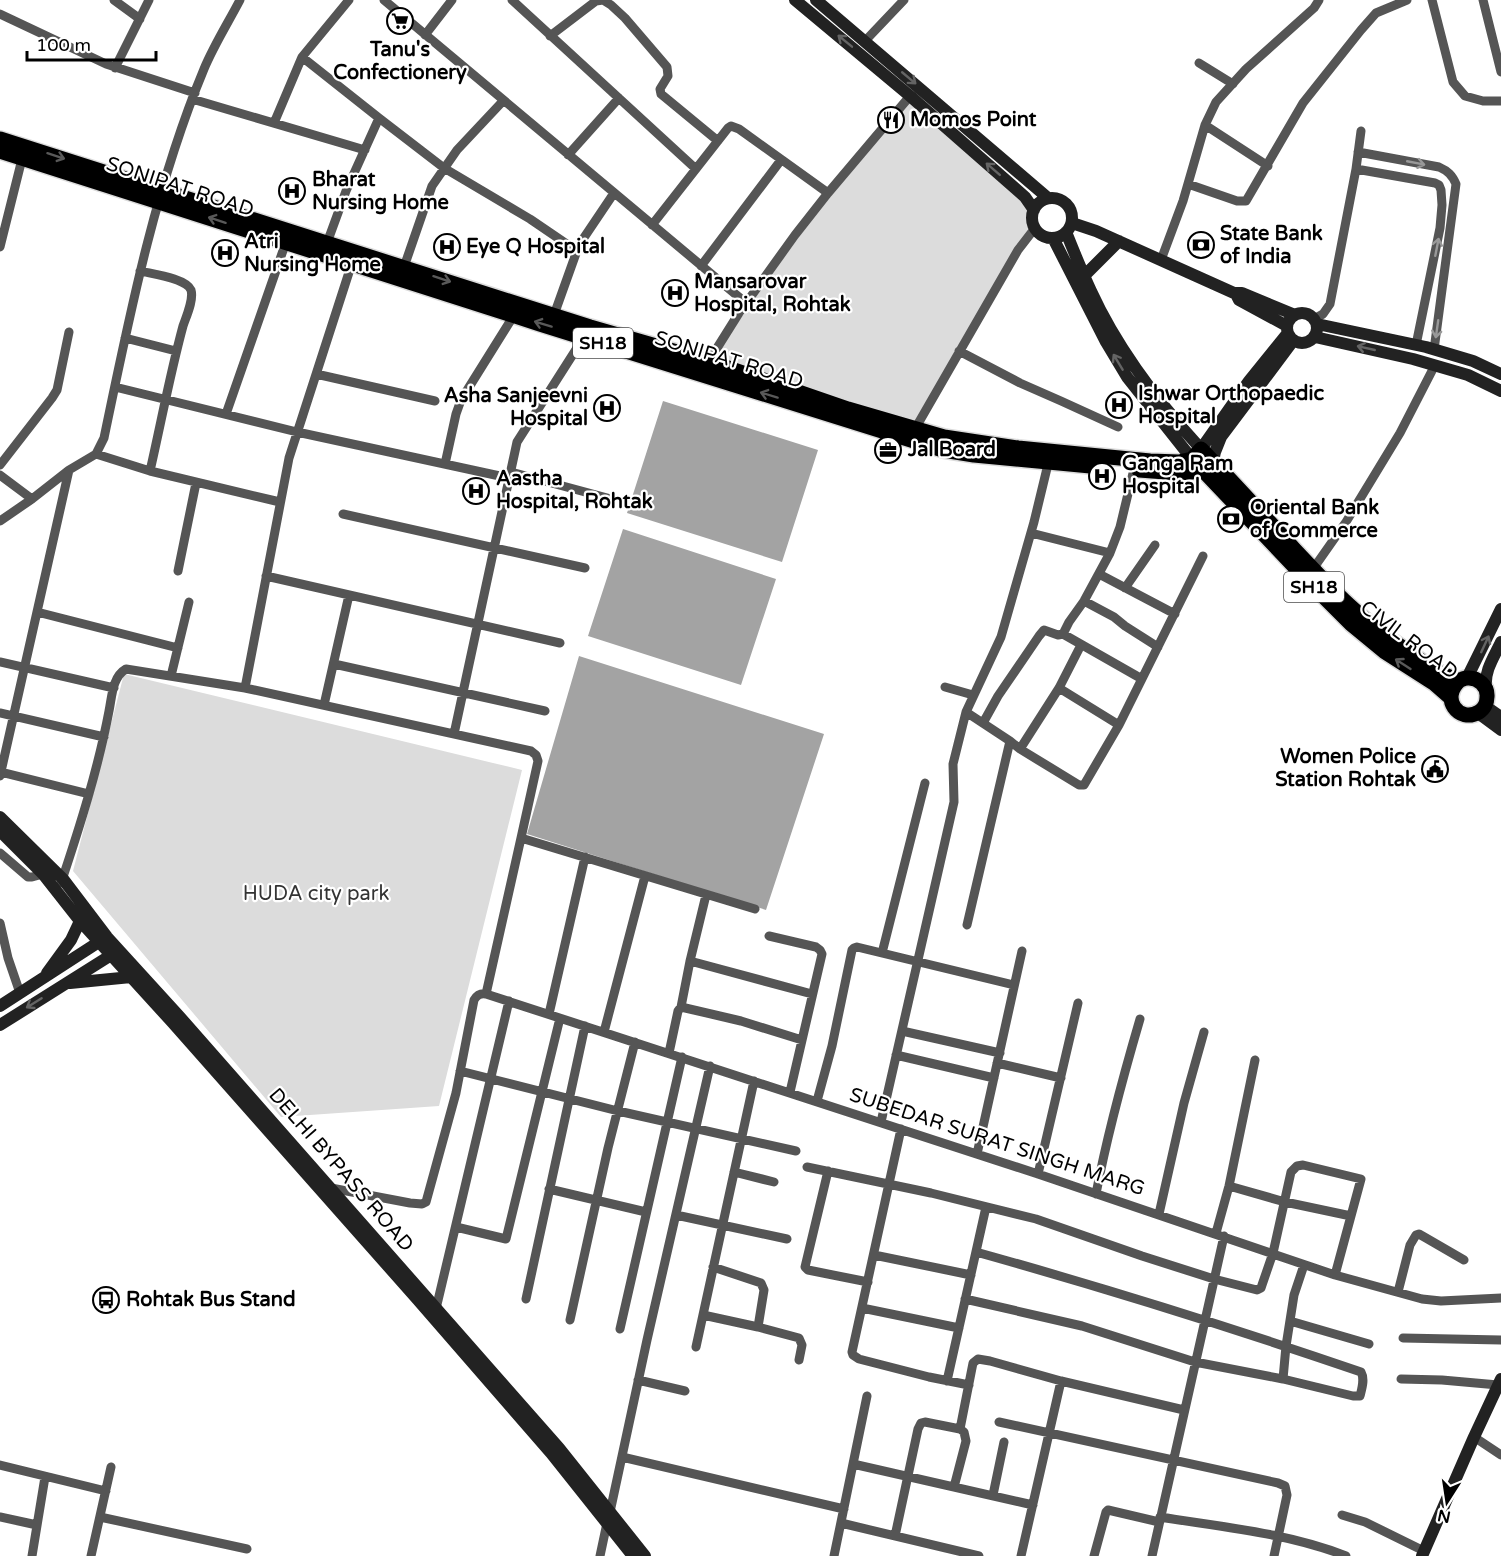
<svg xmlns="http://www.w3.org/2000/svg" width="1501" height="1556" viewBox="0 0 1501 1556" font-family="'Varela Round',sans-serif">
<rect width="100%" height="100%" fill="#fff"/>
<path fill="#dcdcdc" d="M 911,97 L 1034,210 L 1033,225 L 916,431 L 708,364 L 829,195 Z
M 124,674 L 522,770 L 439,1106 L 281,1117 L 73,871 Z"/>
<path fill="#a3a3a3" d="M 663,401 L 818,450 L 782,562 L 627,513 Z
M 623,529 L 776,579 L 741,685 L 588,636 Z
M 579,656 L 824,734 L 766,910 L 527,834 Z"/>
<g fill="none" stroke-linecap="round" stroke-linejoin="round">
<defs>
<path id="primary" d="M 0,139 L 590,327 L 708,361 L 848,409 L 944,437 L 1018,448 L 1150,461 L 1179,462 L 1192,459 L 1201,449 C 1233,482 1264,516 1295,550 C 1328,585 1361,621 1403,648 C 1416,657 1430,668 1445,675 C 1449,677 1453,679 1458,680 C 1465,680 1459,679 1467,678 C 1478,677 1488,686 1487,697 C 1487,703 1484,709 1479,712 C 1459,724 1439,698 1460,680
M 0,151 L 540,324 L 943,450 L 974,455 L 1101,467
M 1198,465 L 1312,585 L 1351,624 L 1385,652 L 1435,684 L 1451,698
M 1139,470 L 1179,473 L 1204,471 L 1213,461"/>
</defs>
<use href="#primary" stroke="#dbdbdb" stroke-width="18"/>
<path stroke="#555" stroke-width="9" d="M 114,0 L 140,19
M 384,0 L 746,303
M 512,0 L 696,169
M 1432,0 L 1453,82 L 1465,96 L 1483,101 L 1501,101
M 1483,0 L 1501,72
M 0,14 L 106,64 L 195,93
M 425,35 L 452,0
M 550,36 L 596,1 L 603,0 L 611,5 L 625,18 L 667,67 L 668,76 L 660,89 L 661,94 L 718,141
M 865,41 L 904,0
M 302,57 L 379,118 L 444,168 L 530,219 L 577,251
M 1199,63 L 1233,84
M 115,68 L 149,0
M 192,99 L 365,150
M 274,123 L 302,57 L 349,0
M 1205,125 L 1268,166
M 1358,152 L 1439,167 C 1448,171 1452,175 1456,184 L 1434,350
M 568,155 L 619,98
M 1356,169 L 1435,183 L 1439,185 L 1441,190 L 1442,205 L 1440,228 L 1416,345
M 1188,184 L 1237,201 L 1246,201 L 1303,103 L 1361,30 L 1376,13 L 1407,0
M 652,225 L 728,128 L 731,126 L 739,129 L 828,193
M 327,243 L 346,191 L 379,118
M 0,247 L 22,159
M 1161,260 L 1183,201 L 1205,125 L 1216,102 L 1246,69 L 1314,8 L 1319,0
M 701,266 L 781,160
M 404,267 L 432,186 L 457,150 L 503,101
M 140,271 C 152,274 186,278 191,290 C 194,300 186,317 183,326 C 170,374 161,423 150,471
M 554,315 L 579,245 L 614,193
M 1314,319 L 1323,314 L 1330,304 L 1356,169 L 1361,131
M 125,338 L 176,351
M 959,351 L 1020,383 L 1061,401 L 1118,427
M 707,364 L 739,313 L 795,235 L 828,193 L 910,96
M 316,374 L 435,401
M 115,387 L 297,432 L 509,478
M 226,414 L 286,242
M 915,429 L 1018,250 L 1035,228
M 96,454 L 150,471 L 280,502
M 445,464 L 456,414 L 461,400 L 514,315
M 0,465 L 52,398 L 57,390 L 69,332
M 1134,469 L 1120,527 L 1110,553 L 1084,601 L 1069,622 L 1063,634 L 1142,679
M 511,472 L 611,499
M 0,475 L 32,499
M 343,514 L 585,568
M 0,521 L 32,499 L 69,470 L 96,454 L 104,438 C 130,313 155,187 204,69 C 214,45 228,23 240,0
M 1031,533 L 1110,553
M 1313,569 L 1346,522 L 1400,433 L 1435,365
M 178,571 L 196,483
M 1099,574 L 1175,614
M 266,576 L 560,643
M 1125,588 L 1155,545
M 1084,601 L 1114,617 L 1125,626 L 1158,647
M 37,612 L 178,648
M 0,662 L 114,688
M 334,664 L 545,711
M 171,676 L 189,602
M 945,687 L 973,695
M 245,688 L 289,458 L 352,263
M 1059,688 L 1119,725
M 324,705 L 349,595
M 966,712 L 1010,741 L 1020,749 L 1079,785 L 1084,785 L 1119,725 L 1203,556
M 0,713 L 104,737
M 983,723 L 998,696 L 1039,636 L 1044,630 L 1058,635 L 1063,634
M 454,734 L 517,442 L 584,337
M 1020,749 L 1059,688 L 1081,645
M 1,772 L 89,794
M 0,776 L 69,470
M 0,853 L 28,877 L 32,877 L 43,874
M 61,883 C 80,826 98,769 109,711 C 112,697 112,677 126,669 L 245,688 L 531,751 L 536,755 L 538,761 L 521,838 L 755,909
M 0,923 L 8,958 L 20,993
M 967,925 L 1010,741
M 769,936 L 816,947 L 820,950 L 822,954 L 790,1092
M 882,953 L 925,783
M 690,961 L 812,994
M 486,994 L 1038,1174 L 1335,1275 L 1422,1299 L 1441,1301 L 1501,1298
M 681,1007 L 741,1021 L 802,1040
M 549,1014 L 585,857
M 902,1031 L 1000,1053
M 604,1032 L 645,876
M 669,1053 L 678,1011 L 681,1007 L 690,961 L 706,895
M 896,1055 L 994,1078
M 997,1063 L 1061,1078
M 460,1071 L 618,1111 L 796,1151
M 817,1101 L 832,1046 L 852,950 L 854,948 L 857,947 L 1014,985
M 881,1122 L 954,802 L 953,764 L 966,712 L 1001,637 L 1034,522 L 1049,460
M 901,1129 L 852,1352 L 853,1355 L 859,1359 L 929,1377 L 969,1385
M 977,1154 L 1022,951
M 807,1167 L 931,1193 L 1036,1219 L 1142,1256 L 1214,1279 L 1257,1290 L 1261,1288 L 1262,1285 L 1273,1253 L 1291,1172 L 1297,1166 L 1303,1165 L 1361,1179 L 1335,1275
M 828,1171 L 805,1267 L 808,1270 L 868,1282
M 734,1172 L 774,1182
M 1038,1174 L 1078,1003
M 1229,1186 L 1285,1202 L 1351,1216
M 331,1188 L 410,1203 L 422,1204 L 426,1202 L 456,1093 L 474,1000 C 477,995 480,993 486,994 L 521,838
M 549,1189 L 646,1212
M 1096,1194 C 1107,1135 1123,1077 1140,1019
M 1159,1214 L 1184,1103 L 1204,1032
M 676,1215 L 787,1239
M 456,1227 L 506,1239 L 560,1018
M 1216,1233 L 1229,1186 L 1255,1060
M 874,1255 L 971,1275
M 1398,1292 L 1410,1245 L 1416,1235 L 1419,1234 L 1426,1238 L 1464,1260
M 526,1299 L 585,1026
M 965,1299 L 1082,1326 L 1195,1362 L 1283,1379 L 1353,1396 L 1360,1396 C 1362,1388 1365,1379 1361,1372 C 1233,1328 1105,1288 976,1252
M 862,1308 L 959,1328
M 435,1313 L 509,1001
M 703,1315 L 758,1327 L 764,1290 L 761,1283 L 713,1267
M 570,1320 L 608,1148 L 635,1042
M 1290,1321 L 1369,1344
M 758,1327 L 799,1338 L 802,1345 L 799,1360
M 620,1329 L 682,1057
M 1403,1338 L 1501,1340
M 696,1347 L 754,1081
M 1283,1379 L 1286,1346 L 1294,1295 L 1304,1265
M 1401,1379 L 1442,1380 L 1498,1385 L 1501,1387
M 638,1380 L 685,1391
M 947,1381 L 986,1207
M 999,1422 L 1278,1483 L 1285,1486 L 1287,1495 L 1274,1556
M 960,1429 L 973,1363 L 978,1359 L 990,1361 L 1061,1381 L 1184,1410
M 1474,1437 L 1501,1455
M 622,1457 L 844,1509
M 853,1464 L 1033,1505
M 0,1465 L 106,1491
M 993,1495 L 1004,1442
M 610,1512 L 647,1340 L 710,1066
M 1342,1515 L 1365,1522 L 1424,1551
M 0,1517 L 37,1525
M 100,1517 L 247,1549
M 1160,1517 C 1222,1527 1288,1533 1346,1556
M 841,1523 L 979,1556
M 895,1536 L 918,1429 L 921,1423 L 925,1422 L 960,1429 L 964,1432 L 966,1441 L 954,1487
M 32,1556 L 45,1477
M 91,1556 L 111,1467
M 600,1556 L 607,1523
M 834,1556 L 867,1396
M 1021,1556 L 1061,1381
M 1094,1556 L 1106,1512 L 1108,1510 L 1159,1522
M 1152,1556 L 1224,1236"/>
<path stroke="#222" stroke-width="12" d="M 795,0 L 910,96 L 1025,197 L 1034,210
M 816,0 L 1048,198
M1032 218a20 20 0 1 1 40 0a20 20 0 1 1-40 0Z
M 1072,223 L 1096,231 L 1234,293 L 1242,293 L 1295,315
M 1066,232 C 1074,252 1082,272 1091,291 C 1117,348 1159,403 1201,449 L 1249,381 L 1287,334
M 1053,238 L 1106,342 L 1127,377 L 1192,459
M 1084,276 L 1119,241
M 1237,296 L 1239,300 L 1287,326
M1287 328a15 15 0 1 1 30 0a15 15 0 1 1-30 0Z
M 1317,324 L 1426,347 L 1473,361 L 1501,374
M 1315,337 L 1413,359 L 1468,375 L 1501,391
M 1213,461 L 1215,452 L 1221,437 L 1293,341
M 1467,678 L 1501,609
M 1486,688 C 1484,671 1494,657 1501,642
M 1485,706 L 1501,717
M 1478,713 L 1501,730
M 0,817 L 63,879 L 107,937 L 179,1016 L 559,1448 L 645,1556
M 0,831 L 43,874 L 80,921 L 172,1022 L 418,1300 L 551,1453 L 633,1556
M 47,973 L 71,940 L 80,921
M 70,983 L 131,977
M 0,1006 L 105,938
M 0,1025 L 116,952
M 1422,1556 L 1474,1437 L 1501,1379"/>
<use href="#primary" stroke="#000" stroke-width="15"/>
</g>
<defs><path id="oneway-shaft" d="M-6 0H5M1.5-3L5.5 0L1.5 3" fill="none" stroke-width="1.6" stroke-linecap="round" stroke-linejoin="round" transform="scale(1.5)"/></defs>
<g stroke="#646464">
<use href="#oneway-shaft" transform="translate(845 41) rotate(-141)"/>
<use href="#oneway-shaft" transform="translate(909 78) rotate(40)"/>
<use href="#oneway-shaft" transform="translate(993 169) rotate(-139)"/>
<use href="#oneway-shaft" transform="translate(1366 348) rotate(-167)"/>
<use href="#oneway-shaft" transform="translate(1118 362) rotate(-121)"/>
<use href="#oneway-shaft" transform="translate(1485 644) rotate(-65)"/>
<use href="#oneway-shaft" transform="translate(34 1003) rotate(148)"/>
</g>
<g stroke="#595959">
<use href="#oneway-shaft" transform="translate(56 156) rotate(18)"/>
<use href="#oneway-shaft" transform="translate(217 220) rotate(-162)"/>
<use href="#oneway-shaft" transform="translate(442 279) rotate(18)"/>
<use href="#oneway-shaft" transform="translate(543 324) rotate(-163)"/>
<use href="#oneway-shaft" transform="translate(769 395) rotate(-163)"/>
<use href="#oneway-shaft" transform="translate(1403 664) rotate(-147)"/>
</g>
<g stroke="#999">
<use href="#oneway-shaft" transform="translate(1416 163) rotate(11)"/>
<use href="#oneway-shaft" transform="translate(1437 247) rotate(-79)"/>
<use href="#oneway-shaft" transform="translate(1437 329) rotate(98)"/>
</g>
<defs>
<symbol id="supermarket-ring" viewBox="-11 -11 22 22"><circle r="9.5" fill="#fff" stroke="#000" stroke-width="1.5"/><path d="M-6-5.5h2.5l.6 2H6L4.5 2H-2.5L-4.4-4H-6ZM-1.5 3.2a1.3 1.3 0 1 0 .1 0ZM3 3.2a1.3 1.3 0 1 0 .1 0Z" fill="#000"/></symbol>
<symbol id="restaurant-ring" viewBox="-11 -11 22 22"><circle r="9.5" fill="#fff" stroke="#000" stroke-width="1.5"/><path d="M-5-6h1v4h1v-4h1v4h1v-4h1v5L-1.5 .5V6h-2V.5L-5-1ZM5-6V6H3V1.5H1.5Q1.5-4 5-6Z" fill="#000"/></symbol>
<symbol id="hospital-ring" viewBox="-11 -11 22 22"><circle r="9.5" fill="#fff" stroke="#000" stroke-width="1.5"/><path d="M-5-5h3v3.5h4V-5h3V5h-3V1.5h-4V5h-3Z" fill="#000"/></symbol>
<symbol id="bank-ring" viewBox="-11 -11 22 22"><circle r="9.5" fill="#fff" stroke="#000" stroke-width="1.5"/><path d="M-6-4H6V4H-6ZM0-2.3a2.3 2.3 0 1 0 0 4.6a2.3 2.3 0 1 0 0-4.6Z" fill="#000"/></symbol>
<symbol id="office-ring" viewBox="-11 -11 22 22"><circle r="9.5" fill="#fff" stroke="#000" stroke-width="1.5"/><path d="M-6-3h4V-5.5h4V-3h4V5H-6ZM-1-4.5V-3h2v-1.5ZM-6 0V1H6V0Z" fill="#000"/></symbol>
<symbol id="civic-ring" viewBox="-11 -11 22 22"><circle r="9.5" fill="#fff" stroke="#000" stroke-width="1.5"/><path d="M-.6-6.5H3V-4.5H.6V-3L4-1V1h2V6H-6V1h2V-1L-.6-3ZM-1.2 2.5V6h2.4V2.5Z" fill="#000"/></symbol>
<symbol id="bus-ring" viewBox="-11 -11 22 22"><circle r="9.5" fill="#fff" stroke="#000" stroke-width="1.5"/><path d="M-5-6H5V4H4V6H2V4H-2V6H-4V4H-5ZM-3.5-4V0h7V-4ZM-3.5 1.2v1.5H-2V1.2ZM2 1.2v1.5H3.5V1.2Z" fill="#000"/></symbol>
</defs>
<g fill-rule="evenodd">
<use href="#supermarket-ring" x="385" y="6" width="30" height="30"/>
<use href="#restaurant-ring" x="876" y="105" width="30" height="30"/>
<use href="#hospital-ring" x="277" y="176" width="30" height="30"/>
<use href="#bank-ring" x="1186" y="230" width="30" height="30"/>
<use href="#hospital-ring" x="432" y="232" width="30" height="30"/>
<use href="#hospital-ring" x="210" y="238" width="30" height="30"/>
<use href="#hospital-ring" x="660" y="278" width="30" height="30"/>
<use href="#hospital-ring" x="1104" y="390" width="30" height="30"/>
<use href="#hospital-ring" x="592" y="393" width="30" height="30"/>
<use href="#office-ring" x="873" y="435" width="30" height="30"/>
<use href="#hospital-ring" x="1087" y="461" width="30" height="30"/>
<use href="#hospital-ring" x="461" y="476" width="30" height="30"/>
<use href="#bank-ring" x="1216" y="504" width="30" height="30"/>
<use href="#civic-ring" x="1420" y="754" width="30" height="30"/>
<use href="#bus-ring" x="91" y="1285" width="30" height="30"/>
</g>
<g text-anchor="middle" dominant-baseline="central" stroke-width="4.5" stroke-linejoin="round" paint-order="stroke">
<g fill="#fff" stroke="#4c4c4c" stroke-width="1.5">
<rect x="573" y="328" width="60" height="30" rx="4.5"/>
<rect x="1284" y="572" width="60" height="30" rx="4.5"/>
</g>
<g font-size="18" font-weight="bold" fill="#000">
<text x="603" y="343">SH18</text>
<text x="1314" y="587">SH18</text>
</g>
<g font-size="20" font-weight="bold" fill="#000" stroke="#fff" text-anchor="start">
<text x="400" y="50" text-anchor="middle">Tanu's<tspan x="400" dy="23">Confectionery</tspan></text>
<text x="910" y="120">Momos Point</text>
<text x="312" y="180">Bharat<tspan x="312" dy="23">Nursing Home</tspan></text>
<text x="1220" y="234">State Bank<tspan x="1220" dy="23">of India</tspan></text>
<text x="244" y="242">Atri<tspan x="244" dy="23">Nursing Home</tspan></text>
<text x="466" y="247">Eye Q Hospital</text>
<text x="694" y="282">Mansarovar<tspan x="694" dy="23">Hospital, Rohtak</tspan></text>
<text x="1138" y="394">Ishwar Orthopaedic<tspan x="1138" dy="23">Hospital</tspan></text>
<text x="588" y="396" text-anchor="end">Asha Sanjeevni<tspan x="588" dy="23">Hospital</tspan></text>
<text x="908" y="450">Jal Board</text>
<text x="1122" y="464">Ganga Ram<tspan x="1122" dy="23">Hospital</tspan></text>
<text x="496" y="479">Aastha<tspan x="496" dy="23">Hospital, Rohtak</tspan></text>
<text x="1250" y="508">Oriental Bank<tspan x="1250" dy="23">of Commerce</tspan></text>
<text x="1416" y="757" text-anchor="end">Women Police<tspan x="1416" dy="23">Station Rohtak</tspan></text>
<text x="126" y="1300">Rohtak Bus Stand</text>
</g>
<g font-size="20" fill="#000" stroke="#fff">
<text transform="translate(180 187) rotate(18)">SONIPAT ROAD</text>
<text transform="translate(729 360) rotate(17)">SONIPAT ROAD</text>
<text transform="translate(1409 640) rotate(37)">CIVIL ROAD</text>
<text transform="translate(997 1142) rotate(18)">SUBEDAR SURAT SINGH MARG</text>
<text transform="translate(341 1170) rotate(49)">DELHI BYPASS ROAD</text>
</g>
<g font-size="20" fill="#333" stroke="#fff">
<text x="316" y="894">HUDA city park</text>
</g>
</g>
<g transform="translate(1447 1502) rotate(192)" stroke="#ffffff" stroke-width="4.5" paint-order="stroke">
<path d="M0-4.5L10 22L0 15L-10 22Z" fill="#000000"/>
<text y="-9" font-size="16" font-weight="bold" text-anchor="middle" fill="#000000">N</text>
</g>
<path d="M27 51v9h129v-9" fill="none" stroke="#000000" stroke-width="3"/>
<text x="36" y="51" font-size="18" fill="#000000" stroke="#ffffff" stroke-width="4.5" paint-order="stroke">100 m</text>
</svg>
